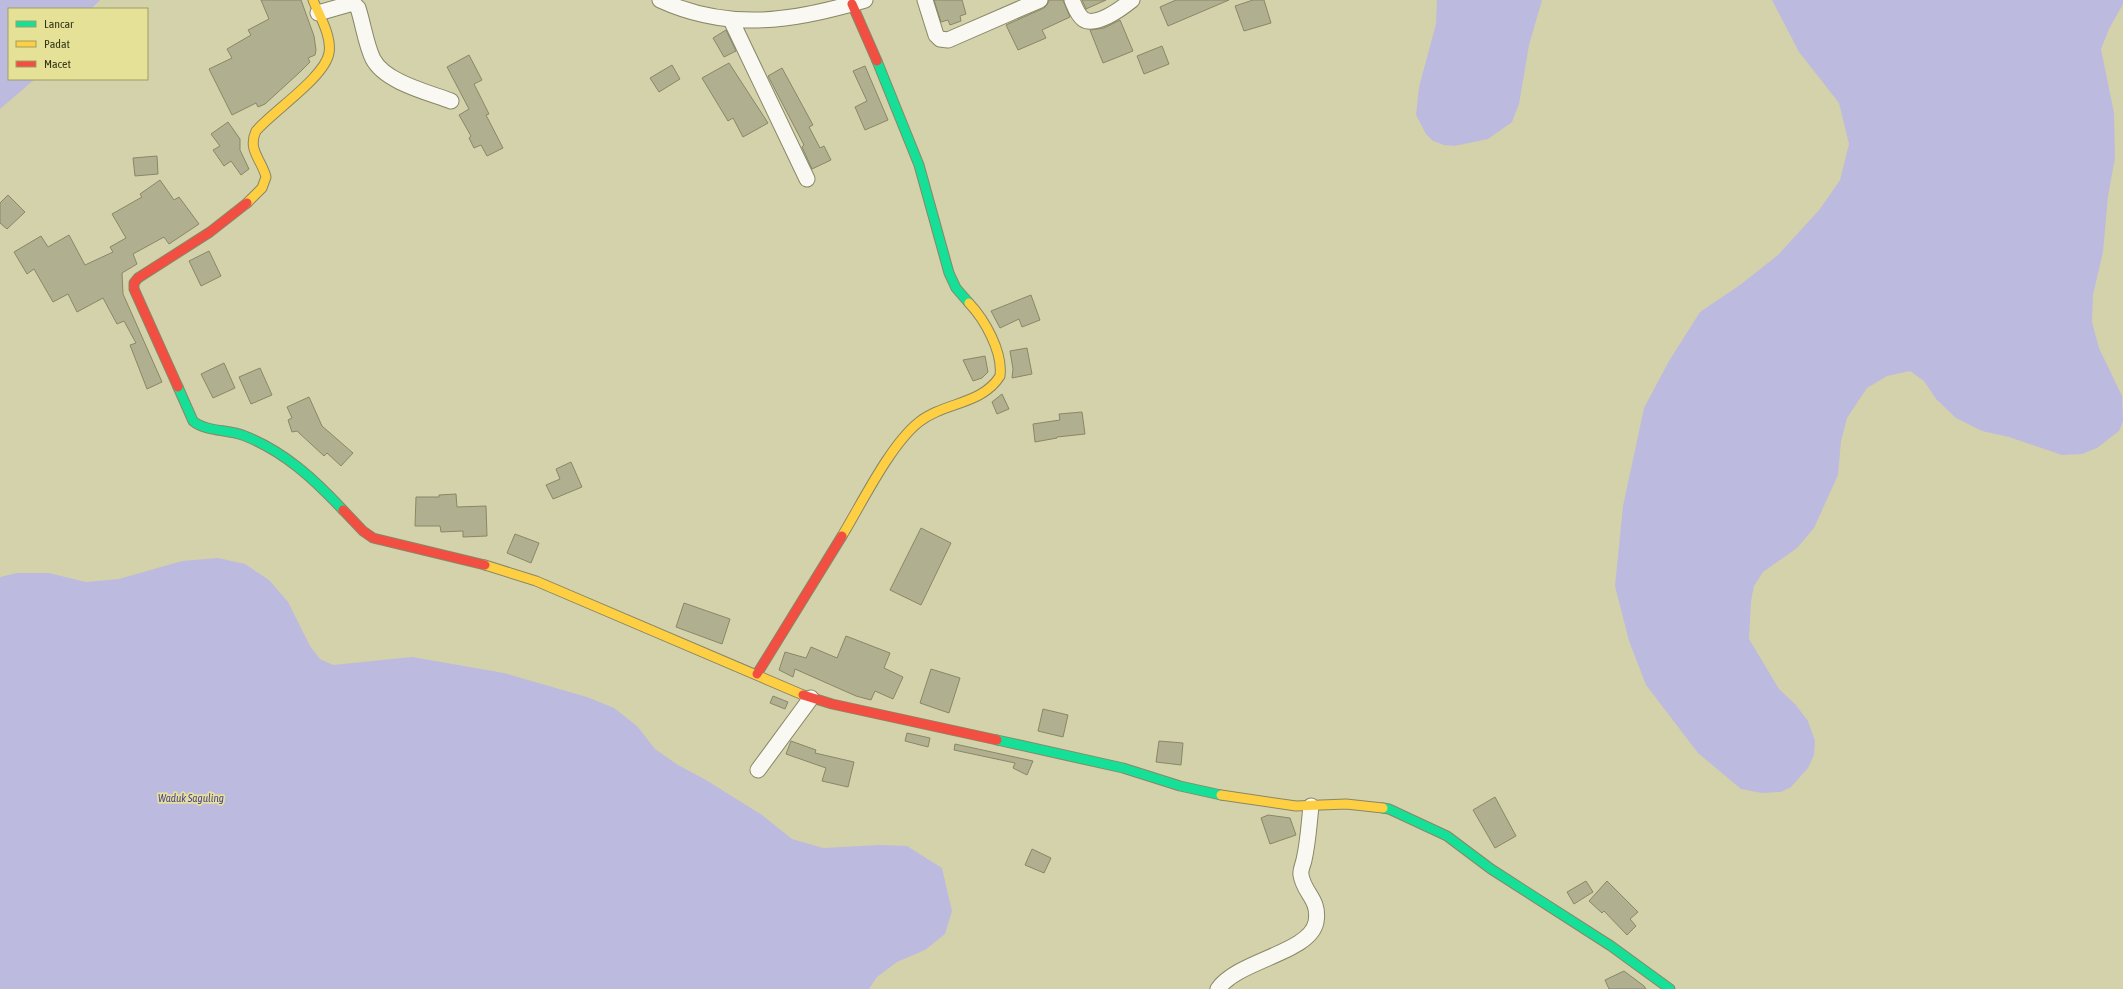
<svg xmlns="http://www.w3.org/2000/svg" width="2123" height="989" viewBox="0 0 2123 989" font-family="'Asap Condensed',sans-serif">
<rect width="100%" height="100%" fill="#d4d2aa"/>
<path fill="#bdbadf" d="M 0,0 L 100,0 L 91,9 L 9,9 L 9,79 L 35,79 L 0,109 Z
M 1437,0 L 1542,0 L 1529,45 L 1519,104 L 1512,122 L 1488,139 L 1454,146 L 1444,145 L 1433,141 L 1426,134 L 1416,115 L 1419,87 L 1436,24 Z
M 1772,0 L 2123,0 L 2123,4 L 2109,29 L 2101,49 L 2114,113 L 2115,158 L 2108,196 L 2103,252 L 2093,295 L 2092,322 L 2099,348 L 2122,396 L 2123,421 L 2119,431 L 2097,448 L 2082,454 L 2062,455 L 2009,437 L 1982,431 L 1956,418 L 1936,399 L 1924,381 L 1910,371 L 1887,376 L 1867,388 L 1847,418 L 1841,441 L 1838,475 L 1814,528 L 1797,548 L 1763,572 L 1754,586 L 1751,601 L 1749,639 L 1779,689 L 1795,704 L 1808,721 L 1815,741 L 1814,755 L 1808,768 L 1791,787 L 1781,792 L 1762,793 L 1741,789 L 1698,753 L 1646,685 L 1629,641 L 1615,586 L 1623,506 L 1644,408 L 1669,361 L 1700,312 L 1740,285 L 1778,255 L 1820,209 L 1840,180 L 1849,144 L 1839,103 L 1799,52 Z
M 218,558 L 245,564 L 269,580 L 288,602 L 310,646 L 320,659 L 333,665 L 412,657 L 504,673 L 587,697 L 614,708 L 637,726 L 655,749 L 678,765 L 706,780 L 762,815 L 792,839 L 823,848 L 880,845 L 907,846 L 942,868 L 952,911 L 945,934 L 925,950 L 897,962 L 877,977 L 869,989 L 0,989 L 0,577 L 17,573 L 49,573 L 86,582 L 119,579 L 182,561 Z"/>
<path fill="#b0af8f" stroke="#898766" d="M 261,0 L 301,0 L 314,36 L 316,50 L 315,55 L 308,58 L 310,62 L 300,72 L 265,104 L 258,107 L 256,103 L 232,115 L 209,69 L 232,58 L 227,49 L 251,35 L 248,30 L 269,19 Z
M 934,0 L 962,0 L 966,14 L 960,16 L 961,21 L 950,25 L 948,20 L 941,22 Z
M 1049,0 L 1063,0 L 1070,17 L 1042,30 L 1046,38 L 1018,50 L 1006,25 L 1044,8 L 1047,5 Z
M 1082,0 L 1106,0 L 1086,9 Z
M 1176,0 L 1229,0 L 1168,26 L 1160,7 Z
M 1253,0 L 1264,0 L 1271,23 L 1244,31 L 1235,6 Z
M 1120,20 L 1133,51 L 1103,63 L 1090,30 L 1104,28 Z
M 726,30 L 736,51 L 724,57 L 713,38 Z
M 1162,46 L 1169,64 L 1144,74 L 1137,56 Z
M 469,55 L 482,80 L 474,84 L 489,114 L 486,115 L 503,148 L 487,156 L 481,145 L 474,148 L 469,138 L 471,136 L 459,115 L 469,109 L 447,67 Z
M 729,63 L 768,123 L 743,137 L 733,118 L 728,121 L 702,78 Z
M 672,65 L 680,79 L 659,92 L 650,78 Z
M 865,66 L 888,120 L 865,130 L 855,107 L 867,101 L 853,71 Z
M 782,68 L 813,125 L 809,127 L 820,148 L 824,146 L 831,160 L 812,169 L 802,147 L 804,145 L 768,76 Z
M 228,122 L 240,139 L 240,150 L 249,169 L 241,175 L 231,161 L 224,166 L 213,150 L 220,146 L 211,134 Z
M 157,156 L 158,174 L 135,176 L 133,158 Z
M 160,180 L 174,200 L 179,197 L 199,224 L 169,244 L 164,237 L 133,254 L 137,264 L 122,273 L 123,294 L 162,382 L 147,389 L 130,345 L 136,343 L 124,321 L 117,324 L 103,298 L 77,312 L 68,294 L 53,302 L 34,269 L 27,274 L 14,252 L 41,236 L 48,247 L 69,235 L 85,265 L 113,252 L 110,247 L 126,238 L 112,214 L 142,197 L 140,194 Z
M 8,195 L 25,212 L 7,229 L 0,223 L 0,203 Z
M 209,251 L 221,276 L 201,286 L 189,261 Z
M 1031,295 L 1040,320 L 1022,327 L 1019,319 L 1000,328 L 991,311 Z
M 1027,348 L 1032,374 L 1012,378 L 1013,369 L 1010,351 Z
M 985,356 L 988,372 L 982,378 L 973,381 L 963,360 Z
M 224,363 L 235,388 L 213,398 L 201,374 Z
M 260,368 L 272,395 L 251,404 L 239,377 Z
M 1002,394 L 1009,409 L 997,414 L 992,402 Z
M 309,397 L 322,426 L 353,453 L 341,466 L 327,453 L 324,456 L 297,431 L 292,432 L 288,420 L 292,418 L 287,407 Z
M 1082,412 L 1085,434 L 1057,437 L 1057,438 L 1035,442 L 1033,424 L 1060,420 L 1059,414 Z
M 571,462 L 582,487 L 553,499 L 546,485 L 560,479 L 556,469 Z
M 456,494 L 457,507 L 486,506 L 487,536 L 463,537 L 463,531 L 441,532 L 440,526 L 415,526 L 416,497 L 439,497 L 439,495 Z
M 921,528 L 951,543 L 921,605 L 890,590 Z
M 515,534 L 539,543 L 531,563 L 507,553 Z
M 684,603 L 730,619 L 722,644 L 676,627 Z
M 846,636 L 890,653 L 884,668 L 903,677 L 893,699 L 875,691 L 871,700 L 856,696 L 795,669 L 793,677 L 779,670 L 785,652 L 806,658 L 811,647 L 837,658 Z
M 931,669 L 960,678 L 949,713 L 920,703 Z
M 773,696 L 788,702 L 785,709 L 770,703 Z
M 1043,709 L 1068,715 L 1063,737 L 1038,731 Z
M 907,733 L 930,738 L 928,747 L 905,741 Z
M 791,741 L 816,750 L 815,753 L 854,762 L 848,787 L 822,781 L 826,768 L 786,754 Z
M 1159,741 L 1183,743 L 1181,765 L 1156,762 Z
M 955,744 L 1033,761 L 1027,775 L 1013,768 L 1015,763 L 954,750 Z
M 1495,797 L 1516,836 L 1495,848 L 1473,810 Z
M 1268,815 L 1290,818 L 1296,835 L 1270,844 L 1261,818 Z
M 1032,849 L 1051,858 L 1044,873 L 1025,865 Z
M 1586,881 L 1593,892 L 1574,904 L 1567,892 Z
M 1607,881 L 1638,912 L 1630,919 L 1636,926 L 1627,935 L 1604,911 L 1602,913 L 1589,901 Z
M 1624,971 L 1644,986 L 1646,989 L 1609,989 L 1605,980 Z"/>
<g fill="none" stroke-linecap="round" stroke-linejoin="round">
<defs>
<path id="street" d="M 660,0 C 730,32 795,21 865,0
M 925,0 L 936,35 L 940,39 L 948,40 L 1040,0
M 1072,0 C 1075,7 1077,14 1083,19 C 1096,28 1122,8 1132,0
M 318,13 L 353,3 L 358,8 C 363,23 366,45 373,59 C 385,82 427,92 451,101
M 731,20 L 807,179
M 758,770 L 811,698
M 1218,989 C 1238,960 1310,953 1316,922 C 1320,899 1304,894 1301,875 C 1300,870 1303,865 1304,860 C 1308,843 1309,824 1311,806"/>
<path id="fast" d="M 877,61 L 919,165 L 949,273 L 956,288 L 969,303
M 178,387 L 193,421 C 206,432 228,429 245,436 C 285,452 314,479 343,510
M 997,740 L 1123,768 L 1180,786 L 1221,795
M 1383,808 L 1389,809 L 1447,836 L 1491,869 L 1611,946 L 1670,989"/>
<path id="slow" d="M 247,203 L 262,188 L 266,177 C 262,160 247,150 256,131 C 273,111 325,77 329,53 C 332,36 319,15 313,0
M 842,536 C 862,503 890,445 919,422 C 944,402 982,405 1000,376 C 1003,352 985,320 969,303
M 485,565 L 536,581 L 803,695
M 1221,795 L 1296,806 L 1346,804 L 1383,808"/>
<path id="jam" d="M 852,4 L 877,61
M 178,387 L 134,289 L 134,283 L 138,278 L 210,232 L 247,203
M 343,510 L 363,531 L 373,538 L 485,565
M 757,674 L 842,536
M 803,695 L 832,704 L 997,740"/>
</defs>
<use href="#street" stroke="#888766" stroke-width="17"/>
<use href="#fast" stroke="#888766" stroke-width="11"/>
<use href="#slow" stroke="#888766" stroke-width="11"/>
<use href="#jam" stroke="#888766" stroke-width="11"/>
<use href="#street" stroke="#f9f8f2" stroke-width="15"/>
<use href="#fast" stroke="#16e098" stroke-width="9"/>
<use href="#slow" stroke="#ffcf43" stroke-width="9"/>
<use href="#jam" stroke="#f24e42" stroke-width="9"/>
</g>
<g text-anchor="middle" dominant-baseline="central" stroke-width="3.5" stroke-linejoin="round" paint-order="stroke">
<g font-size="11" font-style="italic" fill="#4e4395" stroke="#e5e298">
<text x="191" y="798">Waduk Saguling</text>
</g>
</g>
<rect x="8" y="8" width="140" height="72" fill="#e5e298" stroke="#9f9d64"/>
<rect x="16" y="21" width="20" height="6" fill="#16e098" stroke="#9f9d64"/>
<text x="44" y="28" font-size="12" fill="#373517">Lancar</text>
<rect x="16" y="41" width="20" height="6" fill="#ffcf43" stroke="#9f9d64"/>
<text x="44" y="48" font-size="12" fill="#373517">Padat</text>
<rect x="16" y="61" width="20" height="6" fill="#f24e42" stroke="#9f9d64"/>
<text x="44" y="68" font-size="12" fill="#373517">Macet</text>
</svg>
